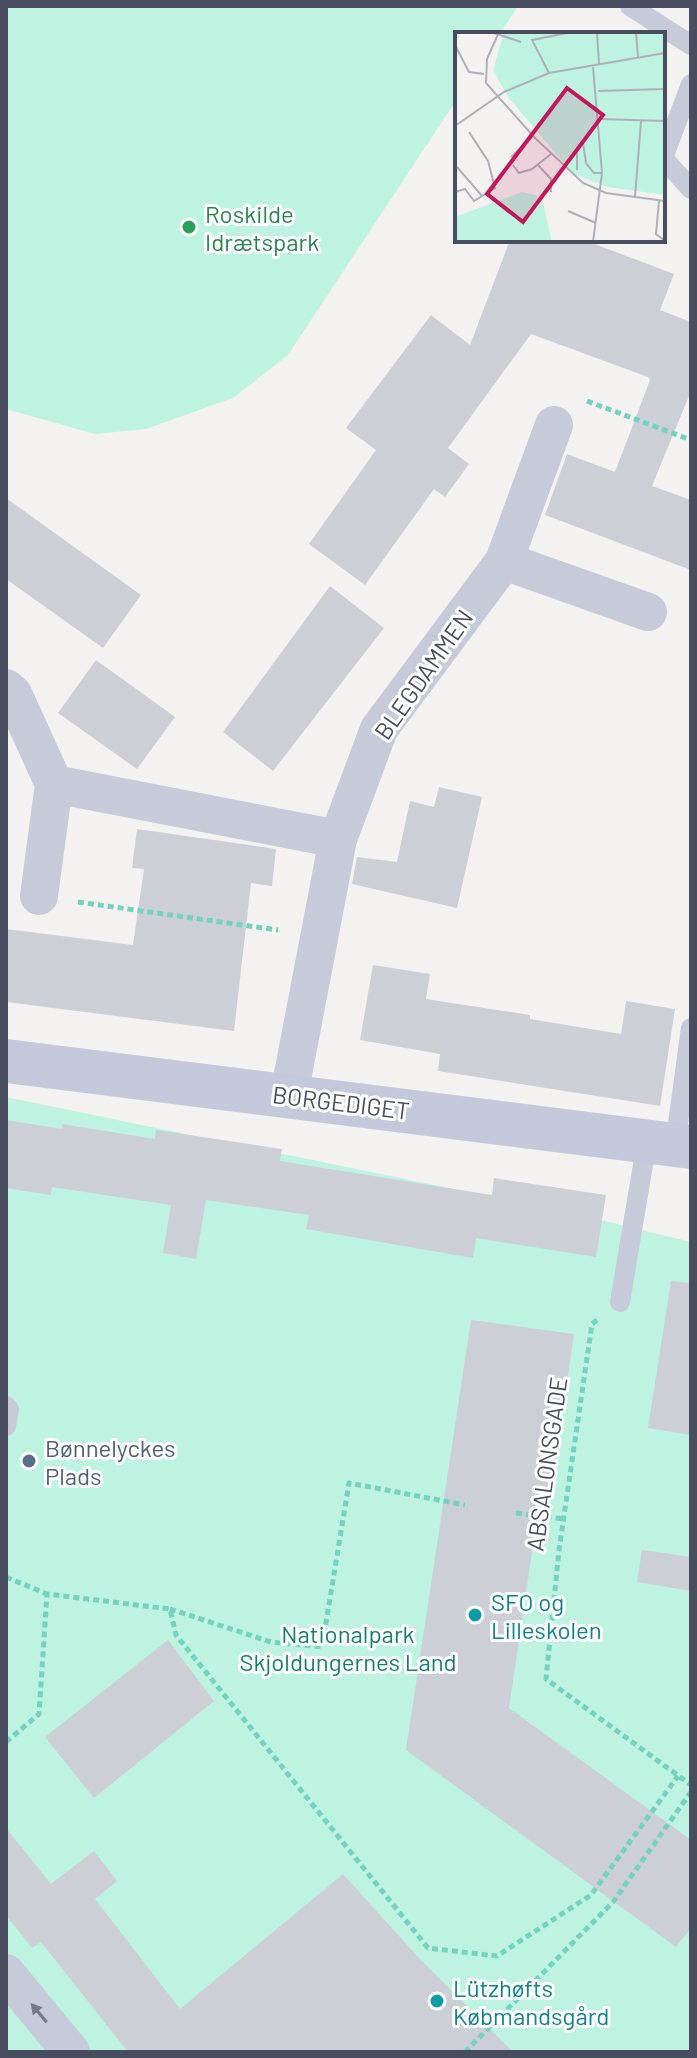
<svg xmlns="http://www.w3.org/2000/svg" width="697" height="2058" viewBox="0 0 697 2058" font-family="Barlow,sans-serif">
<rect width="100%" height="100%" fill="#f3f2f1"/>
<path fill="#bef2e1" d="M 6,6 L 518,6 L 500,34 L 457,34 L 457,99 L 288,355 L 233,398 L 146,429 L 95,434 L 6,409 Z
M 6,1097 L 580,1215 L 691,1242 L 691,2052 L 6,2052 Z"/>
<path fill="#cdcfd7" d="M 510,240 L 584,240 L 674,274 L 660,310 L 691,322 L 691,391 L 652,486 L 691,500 L 691,570 L 545,515 L 567,454 L 615,472 L 650,380 L 648,377 L 531,334 L 448,448 L 469,464 L 445,497 L 434,489 L 365,585 L 309,544 L 376,450 L 346,428 L 431,315 L 470,345 Z
M 6,498 L 141,595 L 103,648 L 6,579 Z
M 330,586 L 384,628 L 273,771 L 223,732 Z
M 96,660 L 175,717 L 137,769 L 58,713 Z
M 439,787 L 482,797 L 457,908 L 352,884 L 357,857 L 397,862 L 410,801 L 434,807 Z
M 137,829 L 276,849 L 272,886 L 251,883 L 234,1031 L 6,1002 L 6,929 L 133,945 L 144,869 L 132,868 Z
M 373,965 L 430,974 L 426,999 L 530,1015 L 530,1019 L 621,1034 L 626,1001 L 675,1009 L 660,1106 L 438,1071 L 440,1054 L 360,1040 Z
M 6,1120 L 62,1129 L 62,1124 L 155,1139 L 156,1130 L 282,1149 L 280,1161 L 492,1195 L 494,1178 L 606,1195 L 596,1257 L 476,1238 L 473,1258 L 306,1229 L 309,1215 L 206,1200 L 196,1259 L 163,1253 L 171,1205 L 52,1187 L 51,1195 L 6,1188 Z
M 671,1281 L 691,1283 L 691,1435 L 648,1428 Z
M 471,1320 L 574,1334 L 548,1512 L 538,1511 L 509,1708 L 691,1840 L 691,1928 L 676,1947 L 406,1750 Z
M 642,1550 L 691,1557 L 691,1591 L 637,1582 Z
M 168,1640 L 214,1701 L 94,1798 L 45,1737 Z
M 6,1828 L 51,1884 L 94,1851 L 117,1881 L 95,1899 L 180,2009 L 343,1874 L 418,1957 L 513,2052 L 128,2052 L 41,1942 L 32,1948 L 6,1915 Z"/>
<g fill="none" stroke-linecap="round" stroke-linejoin="round">
<path stroke="#74d2bf" stroke-width="5" stroke-dasharray="6 4" stroke-linecap="butt" d="M 587,401 L 691,440
M 78,902 L 278,930
M 597,1320 L 592,1324 L 559,1550 L 546,1679 L 691,1785
M 516,1513 L 563,1519
M 6,1577 L 47,1594
M 170,1609 L 271,1642 L 322,1647 L 349,1483 L 465,1505
M 6,1742 L 39,1714 L 47,1594 L 170,1609 L 176,1635 L 428,1948 L 497,1956 L 591,1895 L 678,1776
M 465,2052 L 613,1902 L 691,1792"/>
<path stroke="#c7cbd9" stroke-width="20" d="M 630,6 L 691,45
M 691,84 L 663,158 L 691,189
M 675,1145 L 691,1028
M 620,1302 L 647,1141
M 6,1406 L 9,1409 L 6,1426"/>
<path stroke="#c7cbd9" stroke-width="38" d="M 504,561 L 554,425
M 6,688 L 13,694 L 54,784 L 338,839
M 39,896 L 54,784
M 289,1095 L 338,839 L 379,729 L 504,561 L 648,612
M 6,1973 L 71,2052"/>
<path stroke="#c3c8da" stroke-width="44" d="M 6,1061 L 691,1147"/>
</g>
<defs><path id="oneway-solid" d="M-6-.8H1V-3.2L6.5 0L1 3.2V.8H-6Z" transform="scale(2)"/></defs>
<use fill="#74798a" href="#oneway-solid" transform="translate(39 2013) rotate(-130)"/>
<circle fill="#2e9e5b" stroke="#fff" stroke-width="3" cx="189" cy="227" r="8"/>
<circle fill="#5c6f8a" stroke="#fff" stroke-width="3" cx="29" cy="1461" r="8"/>
<g fill="#0f9aa8" stroke="#fff" stroke-width="3">
<circle cx="475" cy="1615" r="8"/>
<circle cx="437" cy="2001" r="8"/>
</g>
<g text-anchor="middle" dominant-baseline="central" stroke-width="6" stroke-linejoin="round" paint-order="stroke">
<g font-size="24" fill="#27864d" stroke="#fff" text-anchor="start">
<text x="205" y="213">Roskilde<tspan x="205" dy="28">Idrætspark</tspan></text>
</g>
<g font-size="24" fill="#484d60" stroke="#fff">
<text transform="translate(423 674) rotate(-55)">BLEGDAMMEN</text>
<text transform="translate(341 1102) rotate(7)">BORGEDIGET</text>
<text transform="translate(546 1464) rotate(-82)">ABSALONSGADE</text>
</g>
<g font-size="24" fill="#4e5e75" stroke="#fff" text-anchor="start">
<text x="45" y="1447">Bønnelyckes<tspan x="45" dy="28">Plads</tspan></text>
</g>
<g font-size="24" fill="#0d838f" stroke="#fff" text-anchor="start">
<text x="491" y="1601">SFO og<tspan x="491" dy="28">Lilleskolen</tspan></text>
<text x="453" y="1987">Lützhøfts<tspan x="453" dy="28">Købmandsgård</tspan></text>
</g>
<g font-size="24" fill="#138169" stroke="#fff">
<text x="348" y="1633">Nationalpark<tspan x="348" dy="28">Skjoldungernes Land</tspan></text>
</g>
</g>
<g transform="translate(455 32)">
<rect width="210" height="210" fill="#f3f2f1"/>
<path d="M 49,0 L 210,0 L 210,163 L 153,155 L 118,142 L 54,66 L 38,38 ZM 67,160 L 80,163 L 89,175 L 97,210 L 0,210 L 0,185 Z" fill="#bef2e1"/>
<path fill="none" stroke="#afb0b7" stroke-width="2" d="M 36,0 L 66,10M 44,0 L 32,27 L 31,51 L 79,105 L 128,151 L 151,161 L 210,169M 142,0 L 144,33M 181,0 L 183,25M 0,13 L 14,40 L 29,42M 94,41 L 77,8 L 117,0M 143,59 L 210,57M 144,87 L 210,89M 0,94 L 49,60 L 94,41 L 210,21M 56,125 L 77,105M 58,133 L 64,141 L 77,137 L 96,122M 83,133 L 96,147 L 96,160M 2,135 L 27,164M 122,138 L 122,116 L 128,111 L 131,131 L 139,141 L 147,141M 0,160 L 10,157 L 19,169 L 40,156 L 33,129 L 14,100M 180,165 L 186,89M 204,169 L 201,202 L 210,209M 113,179 L 141,191M 138,210 L 147,141 L 138,35"/>
<path fill="#c2185b" fill-opacity="0.15" stroke="#c2185b" stroke-width="4" d="M 112,56 L 148,83 L 68,190 L 32,162 Z"/>
<rect width="210" height="210" fill="none" stroke="#484d60" stroke-width="4"/>
</g>
<rect width="697" height="2058" fill="none" stroke="#484d60" stroke-width="16"/>
</svg>
